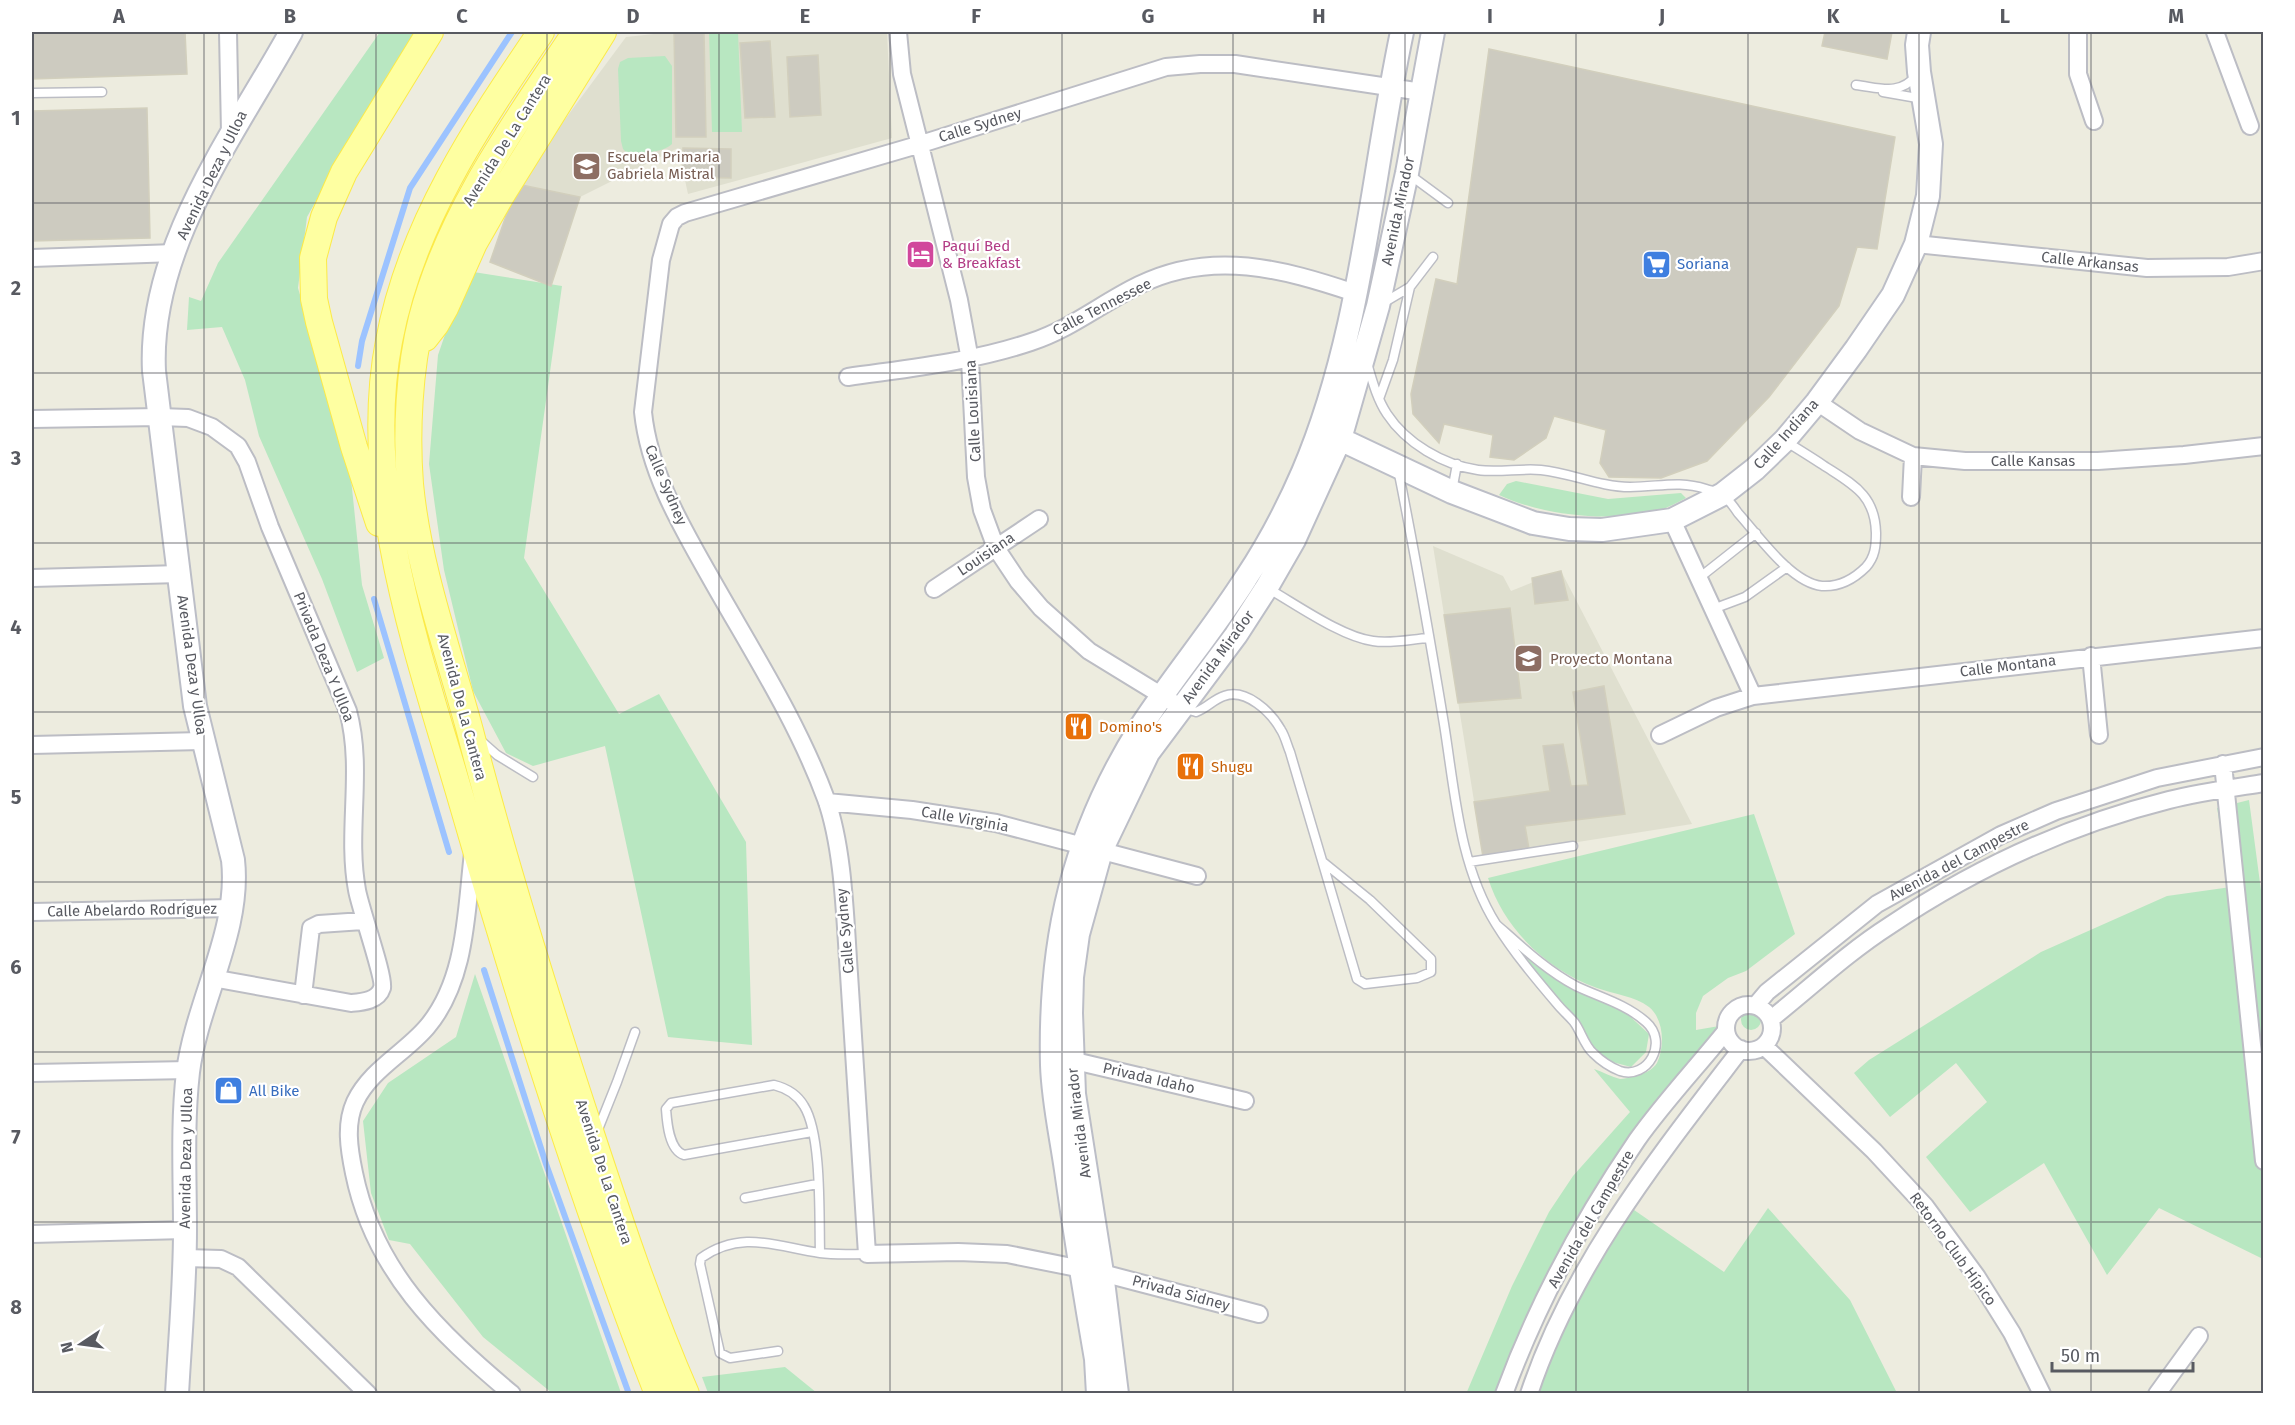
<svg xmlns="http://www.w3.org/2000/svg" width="2295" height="1425" viewBox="0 0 2295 1425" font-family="'Fira Sans',sans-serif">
<rect width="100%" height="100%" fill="#edecdf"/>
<path fill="#dfdfcf" d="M 655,32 L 887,32 L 892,138 L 688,194 L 678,148 L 580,197 L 551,286 L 490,262 L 517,184 L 626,37 L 654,34 Z
M 1433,546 L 1503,576 L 1511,591 L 1561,571 L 1692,824 L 1483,857 Z"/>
<path fill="#b8e7c1" d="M 380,32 L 417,32 L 365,114 L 307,217 L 298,288 L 350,469 L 362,585 L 384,658 L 357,672 L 322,579 L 259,436 L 245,380 L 222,327 L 187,330 L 189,297 L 201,301 L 218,263 Z
M 709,32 L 738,32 L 742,132 L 712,132 Z
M 665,56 L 672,66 L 672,144 C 661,154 641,152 627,153 L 623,149 L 621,141 L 618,69 L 620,62 L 628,58 Z
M 467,271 L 562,286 L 524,558 L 619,714 L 659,694 L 746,842 L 752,1045 L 668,1037 L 605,746 L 533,766 L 506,753 L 473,691 L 444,570 L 429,464 L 438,355 Z
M 1516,481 L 1608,499 L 1681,493 L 1686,498 C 1678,502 1669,507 1660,510 C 1613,523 1544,516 1499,495 L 1507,484 Z
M 2249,800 L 2264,913 L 2263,1259 L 2159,1208 L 2107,1275 L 2044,1163 L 1970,1212 L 1926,1157 L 1987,1102 L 1956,1063 L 1890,1117 L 1854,1073 L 1869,1060 L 2041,952 L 2167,896 L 2231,887 L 2217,808 Z
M 1754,814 L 1795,934 L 1746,971 L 1728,978 L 1703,996 L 1696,1013 L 1696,1030 L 1725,1025 L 1645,1125 L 1499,1393 L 1466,1394 L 1512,1286 L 1549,1212 L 1573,1176 L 1630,1112 L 1594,1069 C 1603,1072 1612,1077 1620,1079 C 1624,1079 1630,1077 1634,1076 C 1642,1075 1653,1070 1657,1063 C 1665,1047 1664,1019 1649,1007 C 1635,996 1613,994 1597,988 C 1547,970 1504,929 1488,878 Z
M 1498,931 L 1535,965 L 1576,992 L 1621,1008 L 1649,1034 L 1646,1052 L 1631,1067 L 1605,1060 L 1537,988 Z
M 475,974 L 621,1393 L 552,1393 L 483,1337 L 410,1244 L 389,1240 L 371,1193 L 363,1121 L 388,1083 L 456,1037 Z
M1741 1020a10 10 0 1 1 20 0a10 10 0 1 1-20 0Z
M 1621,1201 L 1724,1272 L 1768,1208 L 1850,1300 L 1897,1393 L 1526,1394 Z
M 785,1367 L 817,1393 L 708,1393 L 702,1377 Z"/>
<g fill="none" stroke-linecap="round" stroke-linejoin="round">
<path stroke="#9cc3ff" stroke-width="6" d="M 358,366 L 362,341 L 410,188 L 512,32
M 374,599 L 449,852
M 484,970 L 546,1164 L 629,1394"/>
</g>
<path fill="#cdcbc0" stroke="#d2cfbd" stroke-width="1.5" d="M 32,32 L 185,32 L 187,74 L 32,79 Z
M 674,32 L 704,32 L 706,137 L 676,137 Z
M 1825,32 L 1892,32 L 1887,59 L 1822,46 Z
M 770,41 L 775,117 L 745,118 L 740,43 Z
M 1489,49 L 1895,137 L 1877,249 L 1857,247 L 1839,306 L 1769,397 L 1707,461 L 1661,478 L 1609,477 L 1600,463 L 1606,430 L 1554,416 L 1546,438 L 1514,460 L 1490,457 L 1493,435 L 1444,424 L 1439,443 L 1413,414 L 1411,394 L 1436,279 L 1457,284 Z
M 818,55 L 821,115 L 790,117 L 787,57 Z
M 147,108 L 150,238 L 32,241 L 32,111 Z
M 683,148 L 731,149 L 731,178 L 682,177 Z
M 517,184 L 580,197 L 551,286 L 490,262 Z
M 1561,571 L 1568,600 L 1535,604 L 1532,578 Z
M 1510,608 L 1521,698 L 1458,703 L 1444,615 Z
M 1604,686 L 1625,814 L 1525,826 L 1529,849 L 1483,857 L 1474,802 L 1550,791 L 1543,746 L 1563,744 L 1571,786 L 1588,785 L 1573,692 Z"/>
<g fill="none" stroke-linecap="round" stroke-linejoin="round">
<defs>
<path id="lane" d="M 1856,85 C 1881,88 1899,96 1917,75
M 1883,92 L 1923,99
M 32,93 L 102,92
M 1410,175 L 1448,203
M 1383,303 L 1410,287 L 1433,257
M 1367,363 C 1372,380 1377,399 1387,414 C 1406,443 1443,465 1478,470 C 1499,473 1520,468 1541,470 C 1571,473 1600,487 1630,487 C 1659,487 1678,480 1706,489 C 1712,491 1719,492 1723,495 C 1729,500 1734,507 1738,513 C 1758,535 1791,583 1822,586 C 1840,587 1854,579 1866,567 C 1875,557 1876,546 1876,533 C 1875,494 1852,484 1823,465 C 1811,457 1798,449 1785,441
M 1379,399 L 1393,360 L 1410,287
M 1398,469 C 1415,554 1430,639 1444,724 C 1455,792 1459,865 1496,924 C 1514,953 1536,979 1558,1005 C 1563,1011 1569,1016 1574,1022 C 1581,1031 1584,1045 1593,1053 C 1600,1060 1610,1067 1620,1071 C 1648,1080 1669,1042 1646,1022 C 1626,1004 1599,997 1576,986 C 1546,970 1522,947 1496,924
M 1452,491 L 1457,464
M 1699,578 L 1756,533
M 1269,589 C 1297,605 1342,637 1373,641 C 1391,644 1412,639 1429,638
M 1713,609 L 1745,597 L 1787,567
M 1183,708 L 1196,712 C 1207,708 1214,699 1224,696 C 1246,688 1271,712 1281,730 C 1285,736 1287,745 1290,752 L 1357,979 L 1365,984 L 1417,978 L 1431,972 L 1431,959 L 1370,900 L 1323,862
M 480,740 L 497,755 L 533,777
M 1469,862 L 1573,846
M 597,1132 L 617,1082 L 635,1032
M 812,1132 L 684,1155 C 669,1150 667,1123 666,1109 L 671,1103 L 774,1085 C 786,1088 797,1094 804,1106 C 822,1135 819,1216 820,1253
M 745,1198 L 817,1184
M 778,1351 L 730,1358 L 720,1353 L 700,1264 L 701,1258 C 742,1229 777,1247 820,1253 C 835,1255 851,1254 867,1254"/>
<path id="street" d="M 228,32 L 230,133
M 898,32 L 902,74 L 959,300 L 970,360 L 976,477 L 982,510 L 996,548 L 1018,581 L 1041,608 L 1089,651 L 1182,708
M 2078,32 L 2078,74 L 2094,121
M 2215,32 L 2250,126
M 1916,244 L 2147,268 L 2228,267 L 2264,261
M 32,258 L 175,253
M 848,377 C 910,368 972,362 1031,342 C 1071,329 1102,303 1139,285 C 1212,249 1283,269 1355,293
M 1817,402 L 1860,431 L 1913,456 L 1965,461 L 2098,461 L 2184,455 L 2264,446
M 32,419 L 160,417 L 188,418 L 212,427 L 238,446 L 247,462 L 270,527 L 348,711 C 364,770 346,831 357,890 C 360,908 385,978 382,988 C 378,1001 362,1002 351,1003 L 212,978
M 1911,497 L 1913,456
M 1672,520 L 1753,696
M 32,578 L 180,574
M 934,589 L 1039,519
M 2091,656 L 2099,735
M 1660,735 L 1716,708 L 1753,696 L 2264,638
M 32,745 L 202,741
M 2223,764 L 2264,1161
M 827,802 L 912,810 L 996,823 L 1197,876
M 473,853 C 466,910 467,980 427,1027 C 405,1053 370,1070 355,1102 C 345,1124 349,1149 354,1173 C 374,1271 438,1332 512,1394
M 32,912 L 232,908
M 303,995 L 311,928 L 319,924 L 363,921
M1726 1028a23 23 0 1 1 46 0a23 23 0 1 1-46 0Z
M 1756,1005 L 1767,992 L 1877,904 L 2001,835 L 2056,811 L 2157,778 L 2264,757
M 1771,1019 C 1810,988 1847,953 1889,926 C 1975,868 2069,825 2169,800 C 2200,792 2232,788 2264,783
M 1764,1046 L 1874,1151 L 1925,1206 L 1977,1277 L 2012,1333 L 2042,1394
M 1062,1058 L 1245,1101
M 32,1073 L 189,1070
M 32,1234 L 185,1230
M 185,1258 L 221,1259 L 238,1267 L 368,1394
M 1259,1314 L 1102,1273 L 1007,1254 L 958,1252 L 867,1254 C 861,1161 855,1068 849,974 C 845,920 844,850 826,799 C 797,720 750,648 709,575 C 680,524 649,471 643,412 L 661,260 L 671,224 L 677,217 L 685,213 L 921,144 L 1166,67 L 1200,64 L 1235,64 L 1422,92
M 1504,1394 C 1537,1304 1583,1219 1637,1140 C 1664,1102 1697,1067 1726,1031
M 1529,1394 C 1572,1264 1659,1156 1741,1049
M 2157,1394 L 2199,1336"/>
<path id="secondary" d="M 1325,432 L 1452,492 L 1533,523 L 1569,529 L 1602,530 L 1672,520 L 1723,494 L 1755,469 L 1785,440 L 1817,402 L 1856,349 L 1893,295 L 1916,244 L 1928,196 L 1931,144 L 1919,72 L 1917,45 L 1919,32
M 177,1394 C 180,1339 185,1285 185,1230 C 185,1178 182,1124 188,1072 C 197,1001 241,931 233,860 L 195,706 L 154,371 C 148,247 234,135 291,32
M 1098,1394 L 1096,1359 C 1085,1296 1075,1233 1066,1170 C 1061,1135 1053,1100 1052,1065 C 1049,940 1073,835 1140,728 C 1173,677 1213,630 1246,578 C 1268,545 1287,509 1303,472 C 1362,334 1371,178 1402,32
M 1117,1394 L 1102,1273 L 1074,1094 L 1071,1013 L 1072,977 L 1078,934 L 1101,851 L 1148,753 L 1236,635 L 1267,587 L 1294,540 L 1340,439 L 1378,306 L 1407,173 L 1433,32"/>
<path id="primary" d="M 541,32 C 476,128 411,224 389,341 C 359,495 422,663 464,809 C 521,1006 583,1202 658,1394
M 576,32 C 516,122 450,211 422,318 C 409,369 406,432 410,484 C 418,568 448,650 470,731 C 505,867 547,1001 591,1134 C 620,1222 649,1309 686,1394
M 425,338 L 436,324 L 445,308 L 474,243 L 502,194 L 603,32
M 379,523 L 354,447 L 319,322 L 314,299 L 313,258 L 324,217 L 344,172 L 430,32"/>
</defs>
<use href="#lane" stroke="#bcbdc4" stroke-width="11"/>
<use href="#street" stroke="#bcbdc4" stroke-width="20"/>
<use href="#secondary" stroke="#bcbec7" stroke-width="26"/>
<use href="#primary" stroke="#fcea48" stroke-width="28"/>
<use href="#lane" stroke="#fff" stroke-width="8"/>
<use href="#street" stroke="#fff" stroke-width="16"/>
<use href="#secondary" stroke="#fff" stroke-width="22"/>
<use href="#primary" stroke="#feffa1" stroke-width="26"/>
</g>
<path fill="none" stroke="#585a61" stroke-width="1.5" stroke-opacity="0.55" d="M 204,32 L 204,1394M 376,32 L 376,1394M 547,32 L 547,1394M 719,32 L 719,1394M 890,32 L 890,1394M 1062,32 L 1062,1394M 1233,32 L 1233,1394M 1405,32 L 1405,1394M 1576,32 L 1576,1394M 1748,32 L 1748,1394M 1919,32 L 1919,1394M 2091,32 L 2091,1394M 32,203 L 2264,203M 32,373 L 2264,373M 32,543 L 2264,543M 32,712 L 2264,712M 32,882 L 2264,882M 32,1052 L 2264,1052M 32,1222 L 2264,1222"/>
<defs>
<symbol id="school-square" viewBox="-11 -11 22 22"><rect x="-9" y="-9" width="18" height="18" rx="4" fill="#8d6e63" stroke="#fff"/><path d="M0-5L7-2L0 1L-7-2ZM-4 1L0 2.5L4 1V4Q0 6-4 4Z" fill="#fff"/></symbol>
<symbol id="hotel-square" viewBox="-11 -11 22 22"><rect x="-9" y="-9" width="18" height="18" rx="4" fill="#d1479c" stroke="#fff"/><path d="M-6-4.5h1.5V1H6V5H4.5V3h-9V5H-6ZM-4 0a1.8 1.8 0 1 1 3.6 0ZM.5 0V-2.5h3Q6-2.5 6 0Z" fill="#fff"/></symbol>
<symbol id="supermarket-square" viewBox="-11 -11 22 22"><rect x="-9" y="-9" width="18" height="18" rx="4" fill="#3f7fe0" stroke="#fff"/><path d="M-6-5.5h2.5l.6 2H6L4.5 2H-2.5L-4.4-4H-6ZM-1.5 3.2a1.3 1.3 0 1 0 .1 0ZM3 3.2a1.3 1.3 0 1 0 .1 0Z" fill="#fff"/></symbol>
<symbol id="restaurant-square" viewBox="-11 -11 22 22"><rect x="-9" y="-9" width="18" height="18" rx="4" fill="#e8710a" stroke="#fff"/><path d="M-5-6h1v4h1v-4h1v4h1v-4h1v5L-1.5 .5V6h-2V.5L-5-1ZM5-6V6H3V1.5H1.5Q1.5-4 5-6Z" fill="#fff"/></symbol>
<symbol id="shop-square" viewBox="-11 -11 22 22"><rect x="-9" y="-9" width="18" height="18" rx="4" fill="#3f7fe0" stroke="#fff"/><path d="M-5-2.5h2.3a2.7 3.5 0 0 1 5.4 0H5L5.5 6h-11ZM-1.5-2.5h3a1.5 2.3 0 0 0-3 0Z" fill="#fff"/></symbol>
</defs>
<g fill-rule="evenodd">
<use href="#school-square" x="570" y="150" width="33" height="33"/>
<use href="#hotel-square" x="904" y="238" width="33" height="33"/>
<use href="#supermarket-square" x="1640" y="248" width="33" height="33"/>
<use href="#school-square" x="1512" y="642" width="33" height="33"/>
<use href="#restaurant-square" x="1062" y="710" width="33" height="33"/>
<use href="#restaurant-square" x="1174" y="750" width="33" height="33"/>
<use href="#shop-square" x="212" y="1074" width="33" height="33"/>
</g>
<g text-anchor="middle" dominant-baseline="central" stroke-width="4.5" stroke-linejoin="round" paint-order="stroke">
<g font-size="15" fill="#585a61" stroke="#fff">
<text transform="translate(980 125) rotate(-17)">Calle Sydney</text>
<text transform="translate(507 140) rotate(-58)">Avenida De La Cantera</text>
<text transform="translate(212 175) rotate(-64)">Avenida Deza y Ulloa</text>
<text transform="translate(1398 211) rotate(-78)">Avenida Mirador</text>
<text transform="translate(2090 262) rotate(6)">Calle Arkansas</text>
<text transform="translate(1102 307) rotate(-27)">Calle Tennessee</text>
<text transform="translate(973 411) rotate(-93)">Calle Louisiana</text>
<text transform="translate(1786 434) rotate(-48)">Calle Indiana</text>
<text x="2033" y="461">Calle Kansas</text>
<text transform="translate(666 485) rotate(67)">Calle Sydney</text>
<text transform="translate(986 554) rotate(-34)">Louisiana</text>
<text transform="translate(324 657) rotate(68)">Privada Deza Y Ulloa</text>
<text transform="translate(1218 657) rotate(-54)">Avenida Mirador</text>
<text transform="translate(192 665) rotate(82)">Avenida Deza y Ulloa</text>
<text transform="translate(2008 666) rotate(-7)">Calle Montana</text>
<text transform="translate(462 707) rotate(75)">Avenida De La Cantera</text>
<text transform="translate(965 819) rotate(10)">Calle Virginia</text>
<text transform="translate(1959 860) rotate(-28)">Avenida del Campestre</text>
<text transform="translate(132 910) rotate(-1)">Calle Abelardo Rodríguez</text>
<text transform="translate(845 931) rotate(-95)">Calle Sydney</text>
<text transform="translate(1149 1078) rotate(13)">Privada Idaho</text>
<text transform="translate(1079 1123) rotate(-97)">Avenida Mirador</text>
<text transform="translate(186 1158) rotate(-89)">Avenida Deza y Ulloa</text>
<text transform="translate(604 1172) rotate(72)">Avenida De La Cantera</text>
<text transform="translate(1591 1219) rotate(-60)">Avenida del Campestre</text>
<text transform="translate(1953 1249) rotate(54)">Retorno Club Hípico</text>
<text transform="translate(1181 1293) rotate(15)">Privada Sidney</text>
</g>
<g font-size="15" fill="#785e54" stroke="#fff" text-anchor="start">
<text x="607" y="157">Escuela Primaria<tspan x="607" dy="17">Gabriela Mistral</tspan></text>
<text x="1550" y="659">Proyecto Montana</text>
</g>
<g font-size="15" fill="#b23c85" stroke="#fff" text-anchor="start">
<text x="942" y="246">Paquí Bed<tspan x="942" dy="17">&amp; Breakfast</tspan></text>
</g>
<g font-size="15" fill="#366cbe" stroke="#fff" text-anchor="start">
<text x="1677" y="264">Soriana</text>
<text x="249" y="1091">All Bike</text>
</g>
<g font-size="15" fill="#c56008" stroke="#fff" text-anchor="start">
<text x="1099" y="727">Domino's</text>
<text x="1211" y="767">Shugu</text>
</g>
</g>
<rect width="2295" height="1425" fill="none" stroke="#ffffff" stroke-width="66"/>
<g transform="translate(81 1344) rotate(257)" stroke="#ffffff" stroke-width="4.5" paint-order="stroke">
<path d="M0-4.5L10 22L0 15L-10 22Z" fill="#585a61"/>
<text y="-9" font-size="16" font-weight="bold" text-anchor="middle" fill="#585a61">N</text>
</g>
<path d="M2052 1362v9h141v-9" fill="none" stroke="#585a61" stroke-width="3"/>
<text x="2061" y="1362" font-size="18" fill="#585a61" stroke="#ffffff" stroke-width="4.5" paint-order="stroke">50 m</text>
<rect x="33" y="33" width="2229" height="1359" fill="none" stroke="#585a61" stroke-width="2"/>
<g font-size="20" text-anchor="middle" font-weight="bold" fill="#585a61">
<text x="119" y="23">A</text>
<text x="290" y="23">B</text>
<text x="462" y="23">C</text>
<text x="633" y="23">D</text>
<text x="805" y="23">E</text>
<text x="976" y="23">F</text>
<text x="1148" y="23">G</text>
<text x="1319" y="23">H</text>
<text x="1490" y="23">I</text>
<text x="1662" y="23">J</text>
<text x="1833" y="23">K</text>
<text x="2005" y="23">L</text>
<text x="2176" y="23">M</text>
<text x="16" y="125">1</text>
<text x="16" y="295">2</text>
<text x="16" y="465">3</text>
<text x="16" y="634">4</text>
<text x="16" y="804">5</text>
<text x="16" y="974">6</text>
<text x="16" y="1144">7</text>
<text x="16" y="1314">8</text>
</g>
</svg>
